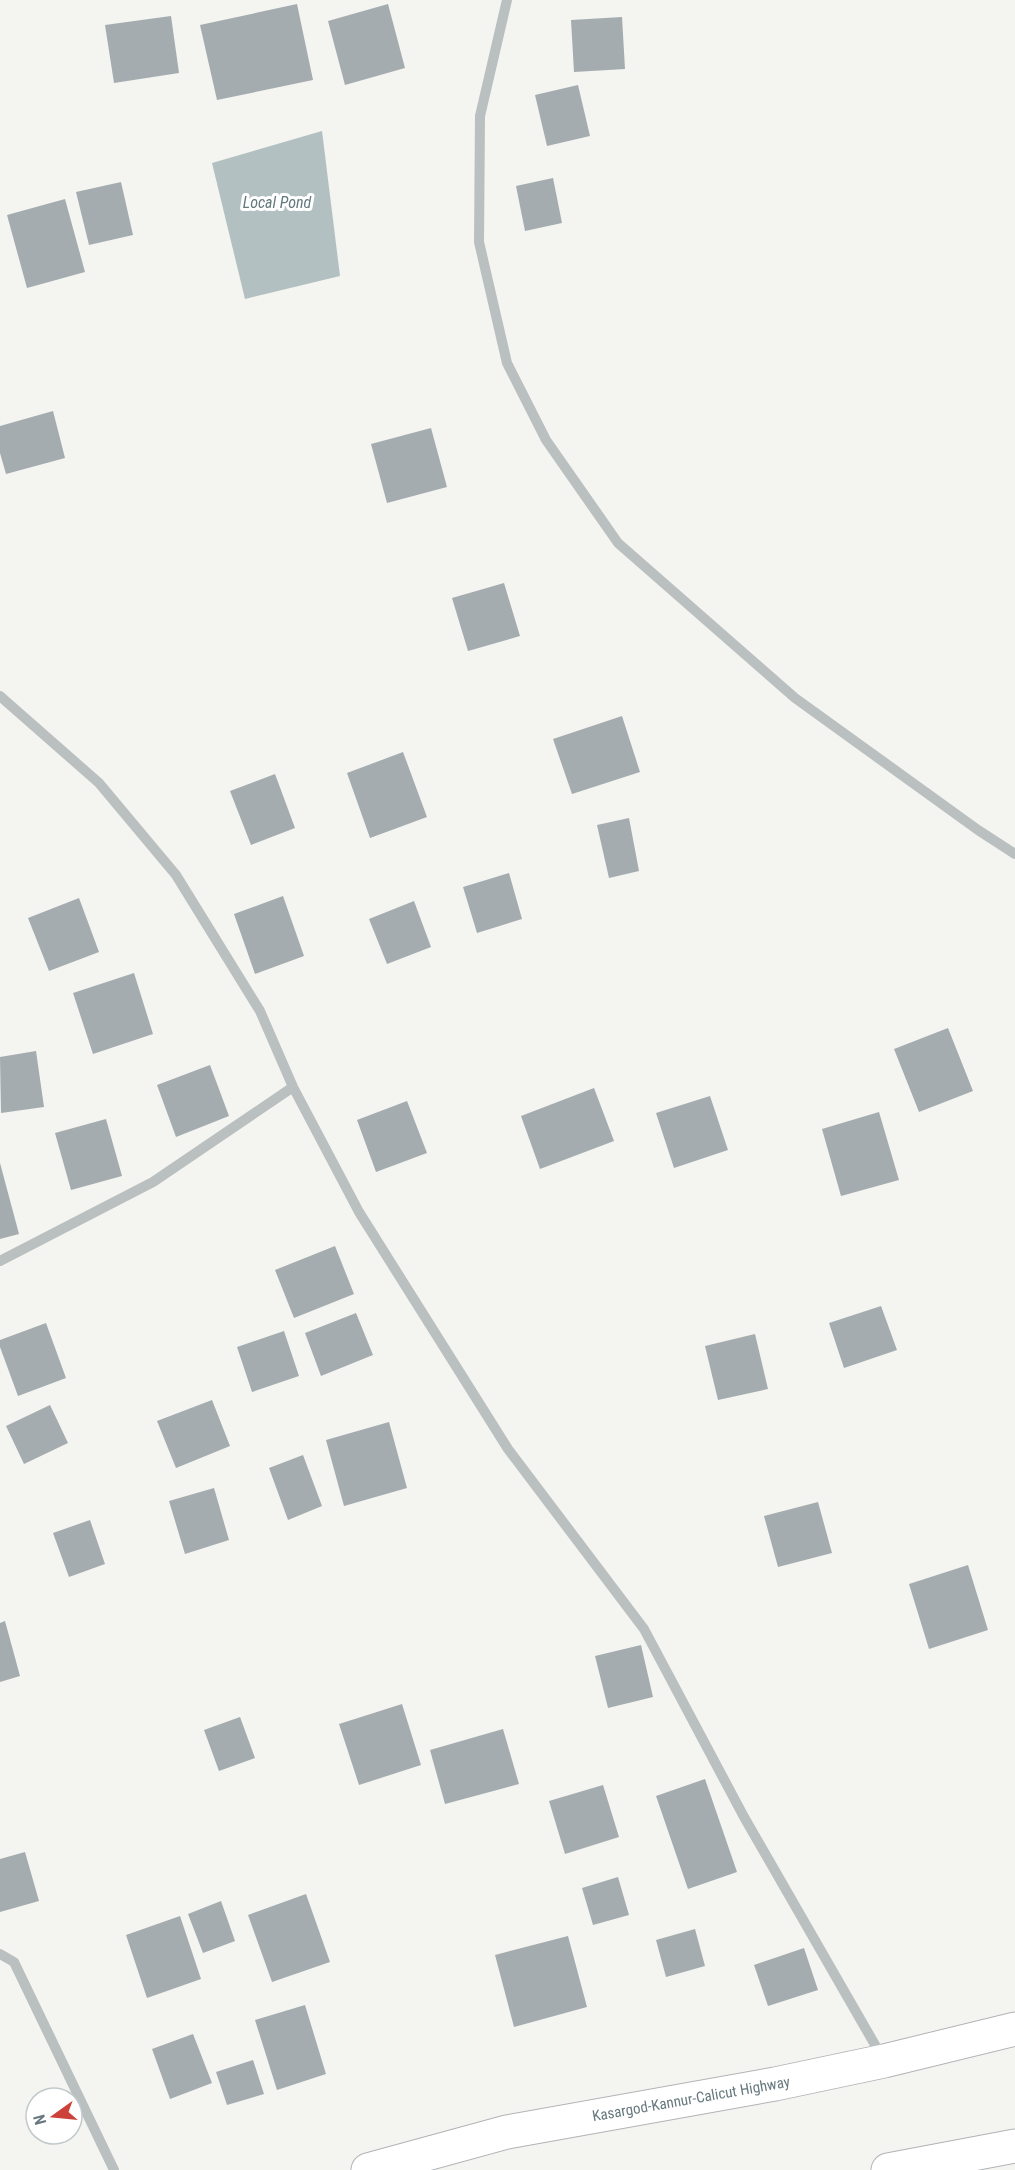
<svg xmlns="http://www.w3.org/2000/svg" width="1015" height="2170" viewBox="0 0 1015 2170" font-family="'Roboto Condensed',sans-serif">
<rect width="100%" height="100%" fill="#f4f4f1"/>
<path fill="#b2c0c1" d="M 322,131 L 340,276 L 245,299 L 212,163 Z"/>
<path fill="#a4acaf" d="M 297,4 L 313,80 L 217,100 L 200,25 Z
M 388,4 L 405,68 L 345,85 L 328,21 Z
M 171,16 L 179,73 L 114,83 L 105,25 Z
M 622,17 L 625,69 L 574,72 L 571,20 Z
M 578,85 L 590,136 L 547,146 L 535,95 Z
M 553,178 L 562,223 L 525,231 L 516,186 Z
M 121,182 L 133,235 L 89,245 L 76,192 Z
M 65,199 L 85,272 L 27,288 L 7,215 Z
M 53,411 L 65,458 L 6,474 L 0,453 L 0,426 Z
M 431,428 L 447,487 L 387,503 L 371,444 Z
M 504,583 L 520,636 L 468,651 L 452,598 Z
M 622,716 L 640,772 L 572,794 L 553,739 Z
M 403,752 L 427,817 L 370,838 L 347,773 Z
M 275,774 L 295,828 L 251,845 L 230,791 Z
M 629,818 L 639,871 L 609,878 L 597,825 Z
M 509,873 L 522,919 L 477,933 L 463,887 Z
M 283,896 L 304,956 L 255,974 L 234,914 Z
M 79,898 L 99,952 L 49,971 L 28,918 Z
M 414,901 L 431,947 L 387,964 L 369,919 Z
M 134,973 L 153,1034 L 93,1054 L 73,993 Z
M 948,1028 L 973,1091 L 919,1112 L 894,1049 Z
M 36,1051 L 44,1107 L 1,1113 L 0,1057 Z
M 210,1065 L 229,1116 L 176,1137 L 157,1085 Z
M 594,1088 L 614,1141 L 540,1169 L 521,1116 Z
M 710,1096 L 728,1150 L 674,1168 L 656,1113 Z
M 407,1101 L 427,1153 L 376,1172 L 357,1120 Z
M 879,1112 L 899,1180 L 841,1196 L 822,1129 Z
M 106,1119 L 122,1176 L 71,1190 L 55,1133 Z
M 0,1163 L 19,1234 L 0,1239 Z
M 335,1246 L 354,1294 L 294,1318 L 275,1270 Z
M 881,1306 L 897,1350 L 844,1368 L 829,1323 Z
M 356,1313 L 373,1355 L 321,1376 L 305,1333 Z
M 46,1323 L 66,1378 L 18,1396 L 0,1347 L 0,1340 Z
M 284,1331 L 299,1376 L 252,1392 L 237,1347 Z
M 755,1334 L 768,1389 L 718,1400 L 705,1346 Z
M 212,1400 L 230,1446 L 176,1468 L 157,1421 Z
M 50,1405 L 68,1443 L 24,1464 L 6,1426 Z
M 389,1422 L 407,1488 L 344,1506 L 326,1440 Z
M 303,1455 L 322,1506 L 288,1520 L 269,1468 Z
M 214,1488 L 229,1540 L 185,1554 L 169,1501 Z
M 818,1502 L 832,1553 L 778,1567 L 764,1516 Z
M 90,1520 L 105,1564 L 69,1577 L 53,1533 Z
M 968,1565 L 988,1630 L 929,1649 L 909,1584 Z
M 5,1621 L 20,1676 L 0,1682 L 0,1623 Z
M 641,1645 L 653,1697 L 608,1708 L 595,1656 Z
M 402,1704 L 421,1765 L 359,1785 L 339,1724 Z
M 240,1717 L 255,1758 L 219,1771 L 204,1730 Z
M 503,1729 L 519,1784 L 445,1804 L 430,1750 Z
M 705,1779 L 737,1872 L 688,1889 L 656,1796 Z
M 603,1785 L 619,1837 L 565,1854 L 549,1801 Z
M 25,1852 L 39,1901 L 0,1912 L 0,1859 Z
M 618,1877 L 629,1915 L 593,1925 L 582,1888 Z
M 306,1894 L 330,1962 L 272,1982 L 248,1915 Z
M 221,1901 L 235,1941 L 203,1953 L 188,1914 Z
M 180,1916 L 201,1979 L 147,1998 L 126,1935 Z
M 695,1929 L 705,1966 L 666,1977 L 656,1940 Z
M 568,1936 L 587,2007 L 514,2027 L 495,1955 Z
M 804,1948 L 818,1990 L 768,2006 L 754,1965 Z
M 305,2005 L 326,2074 L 277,2090 L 255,2020 Z
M 193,2034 L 212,2083 L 170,2099 L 152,2049 Z
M 253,2060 L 264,2094 L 227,2105 L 216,2072 Z"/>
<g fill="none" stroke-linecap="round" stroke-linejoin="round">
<defs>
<path id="highway" d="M 368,2170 L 507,2132 L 775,2084 L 884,2061 L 1015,2029
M 888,2170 L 1015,2146"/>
</defs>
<use href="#highway" stroke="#b0b4b6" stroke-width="35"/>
<path stroke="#babfc0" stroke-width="10" d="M 507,0 L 480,116 L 479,242 L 507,363 L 546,440 L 618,543 L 795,698 L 978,830 L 1015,854
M 0,696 L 99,783 L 176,875 L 260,1011 L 293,1087 L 359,1212 L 508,1449 L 644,1629 L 744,1817 L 882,2057
M 0,1261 L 153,1182 L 293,1087
M 0,1954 L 14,1962 L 114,2170"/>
<use href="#highway" stroke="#fff" stroke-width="33"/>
</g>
<g text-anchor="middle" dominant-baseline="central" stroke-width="6" stroke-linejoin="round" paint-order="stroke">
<g font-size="15" fill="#67787e" stroke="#fff">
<text transform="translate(691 2099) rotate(-10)">Kasargod-Kannur-Calicut Highway</text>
</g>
<g font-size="16" font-style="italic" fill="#63797b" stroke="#fff">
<text x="277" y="202">Local Pond</text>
</g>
</g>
<g transform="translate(54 2116) rotate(255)"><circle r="28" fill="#ffffff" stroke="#c2c9cb" stroke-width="1.5"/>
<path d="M0-4.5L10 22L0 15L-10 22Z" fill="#cc4139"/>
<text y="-9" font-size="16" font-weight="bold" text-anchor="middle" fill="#67787e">N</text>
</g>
</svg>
